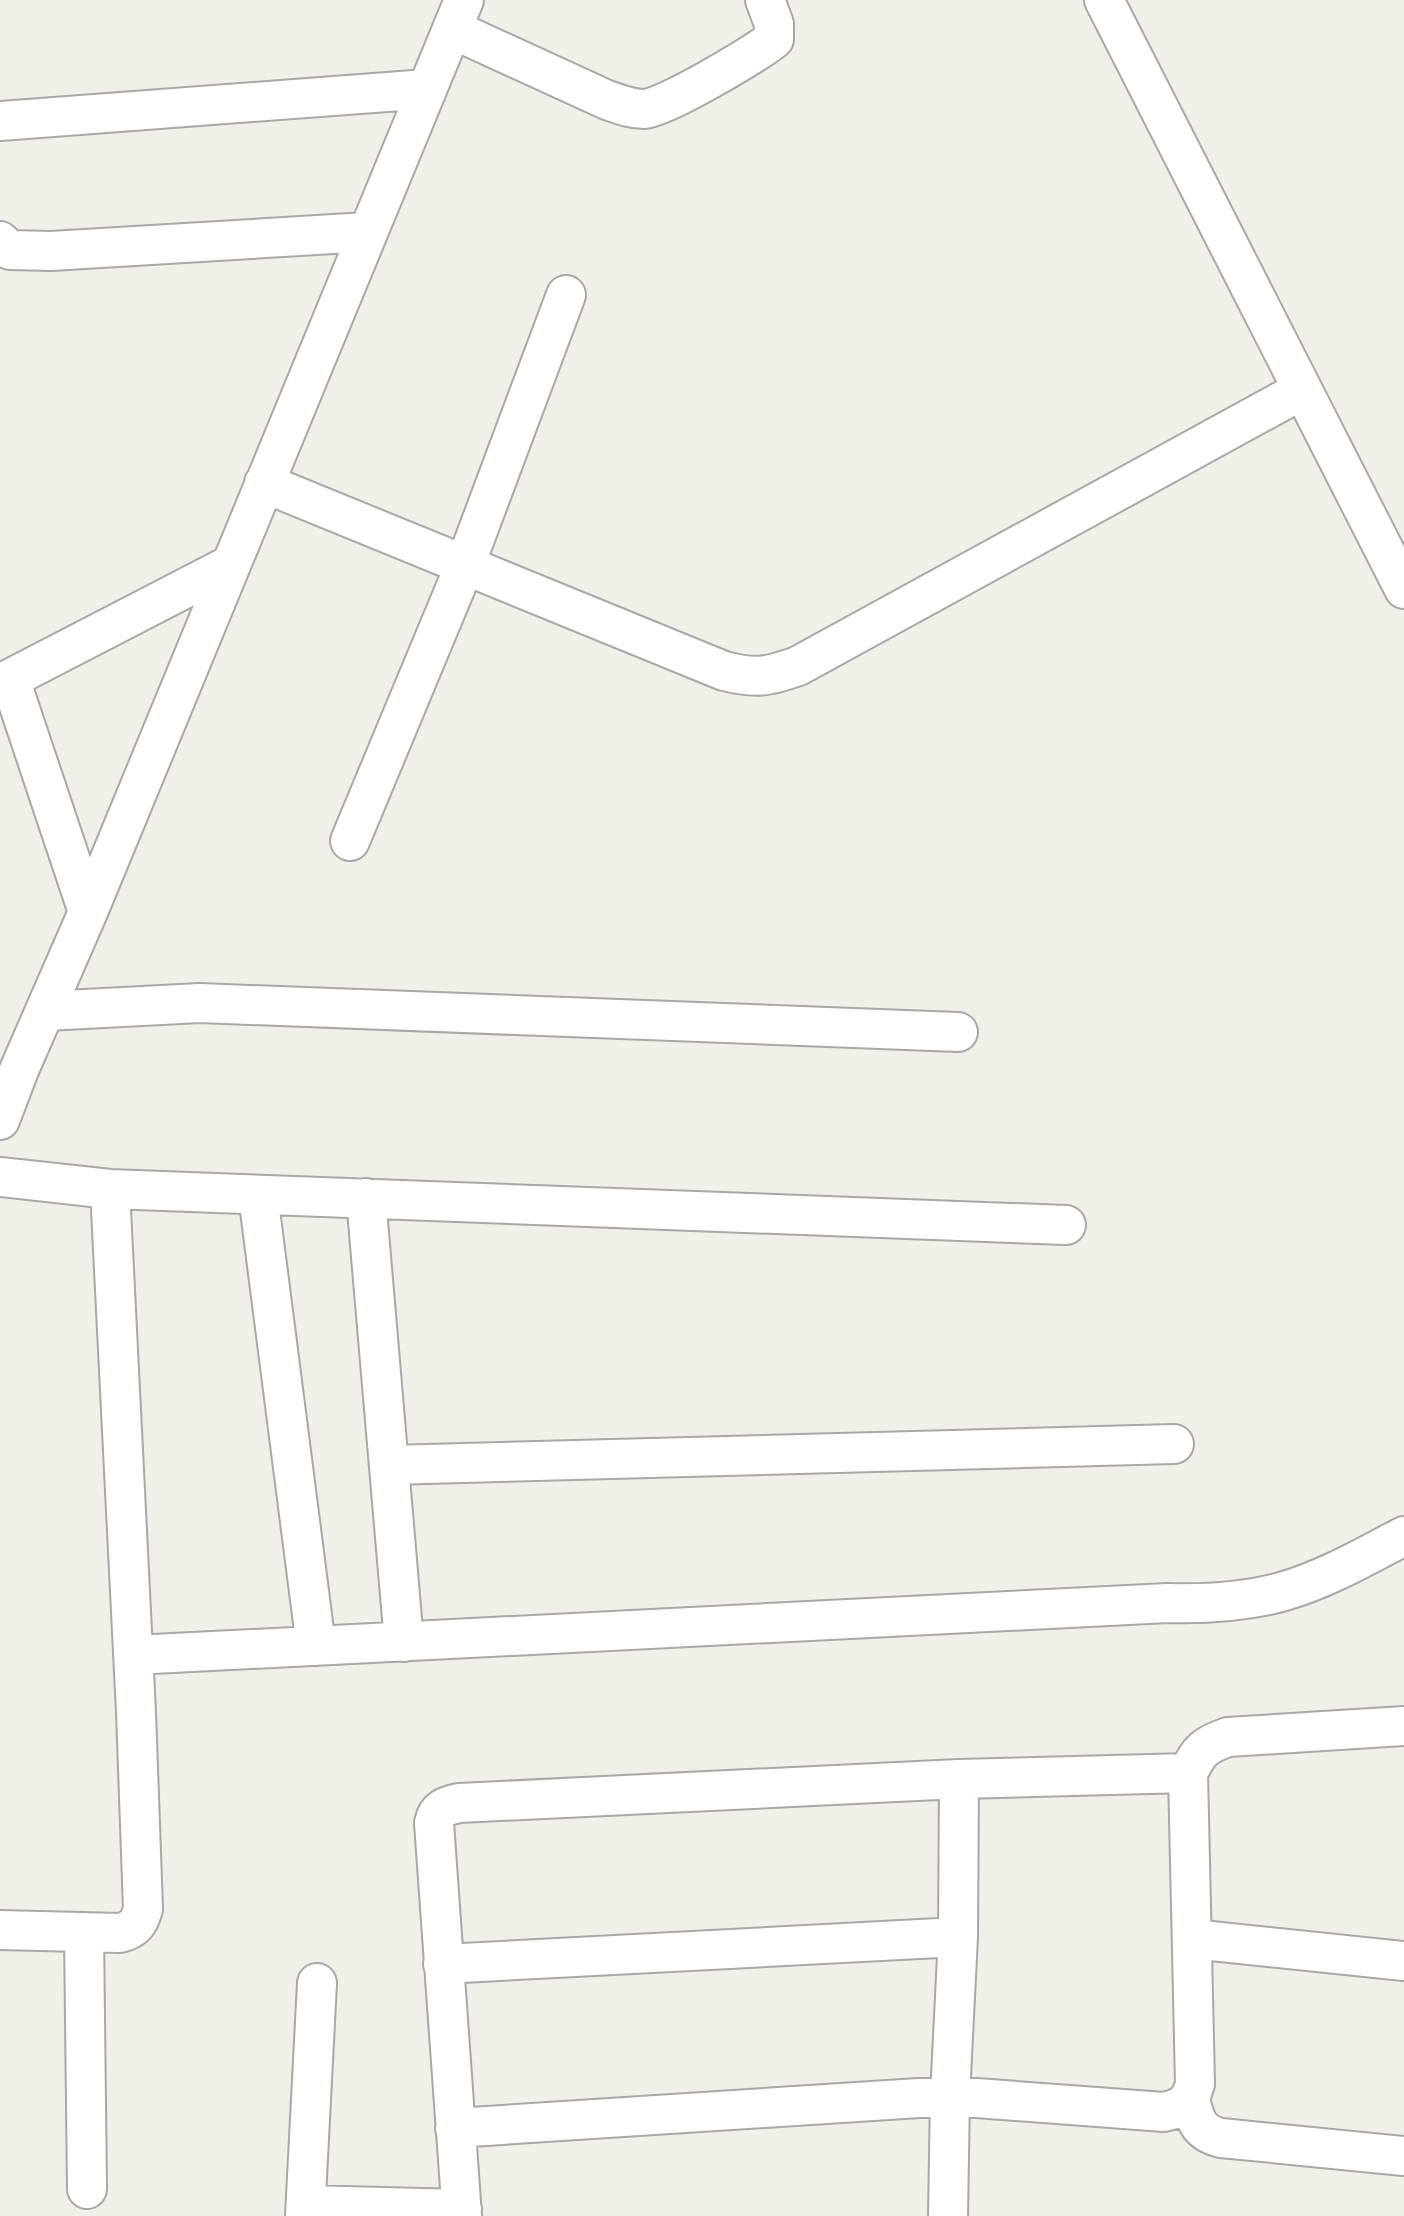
<svg xmlns="http://www.w3.org/2000/svg" width="1404" height="2216" viewBox="0 0 1404 2216" font-family="Commissioner,sans-serif">
<rect width="100%" height="100%" fill="#f2eee8"/>
<g fill="none" stroke-linecap="round" stroke-linejoin="round">
<defs>
<path id="minor" d="M 1104,0 L 1404,589
M 452,29 L 607,100 C 619,104 631,109 644,109 C 665,108 755,54 774,39 L 774,24 L 765,0
M 0,121 L 427,89
M 0,241 L 10,250 L 51,251 L 367,232
M 264,483 L 724,671 C 756,679 767,677 798,666 L 1302,390
M 10,679 L 88,912
M 0,684 L 230,565
M 350,841 L 465,565 L 566,295
M 46,1011 L 200,1003 L 958,1032
M 0,1120 L 19,1070 L 88,912 L 464,0
M 0,1177 L 110,1189 L 1066,1225
M 258,1195 L 316,1646
M 366,1198 L 404,1642
M 389,1465 L 1174,1444
M 133,1655 L 1168,1603 C 1206,1604 1244,1602 1281,1592 C 1324,1580 1364,1557 1404,1536
M 0,1930 L 120,1933 C 135,1929 139,1923 143,1909 L 136,1712 L 110,1189
M 84,1932 L 87,2189
M 1192,1939 L 1404,1961
M 443,1964 L 958,1937
M 1190,2100 C 1196,2121 1198,2132 1221,2138 L 1404,2156
M 455,2128 L 950,2096 L 1164,2112 C 1183,2108 1190,2102 1195,2084 L 1188,1773 C 1199,1750 1205,1745 1228,1737 L 1404,1726
M 306,2205 L 462,2209
M 305,2216 L 317,1983
M 462,2216 L 434,1823 C 437,1808 446,1806 459,1803 L 959,1779 L 1188,1773
M 948,2216 L 950,2096 L 958,1937 L 959,1779"/>
</defs>
<use href="#minor" stroke="#a8a8a8" stroke-width="42"/>
<use href="#minor" stroke="#fff" stroke-width="38"/>
</g>
</svg>
